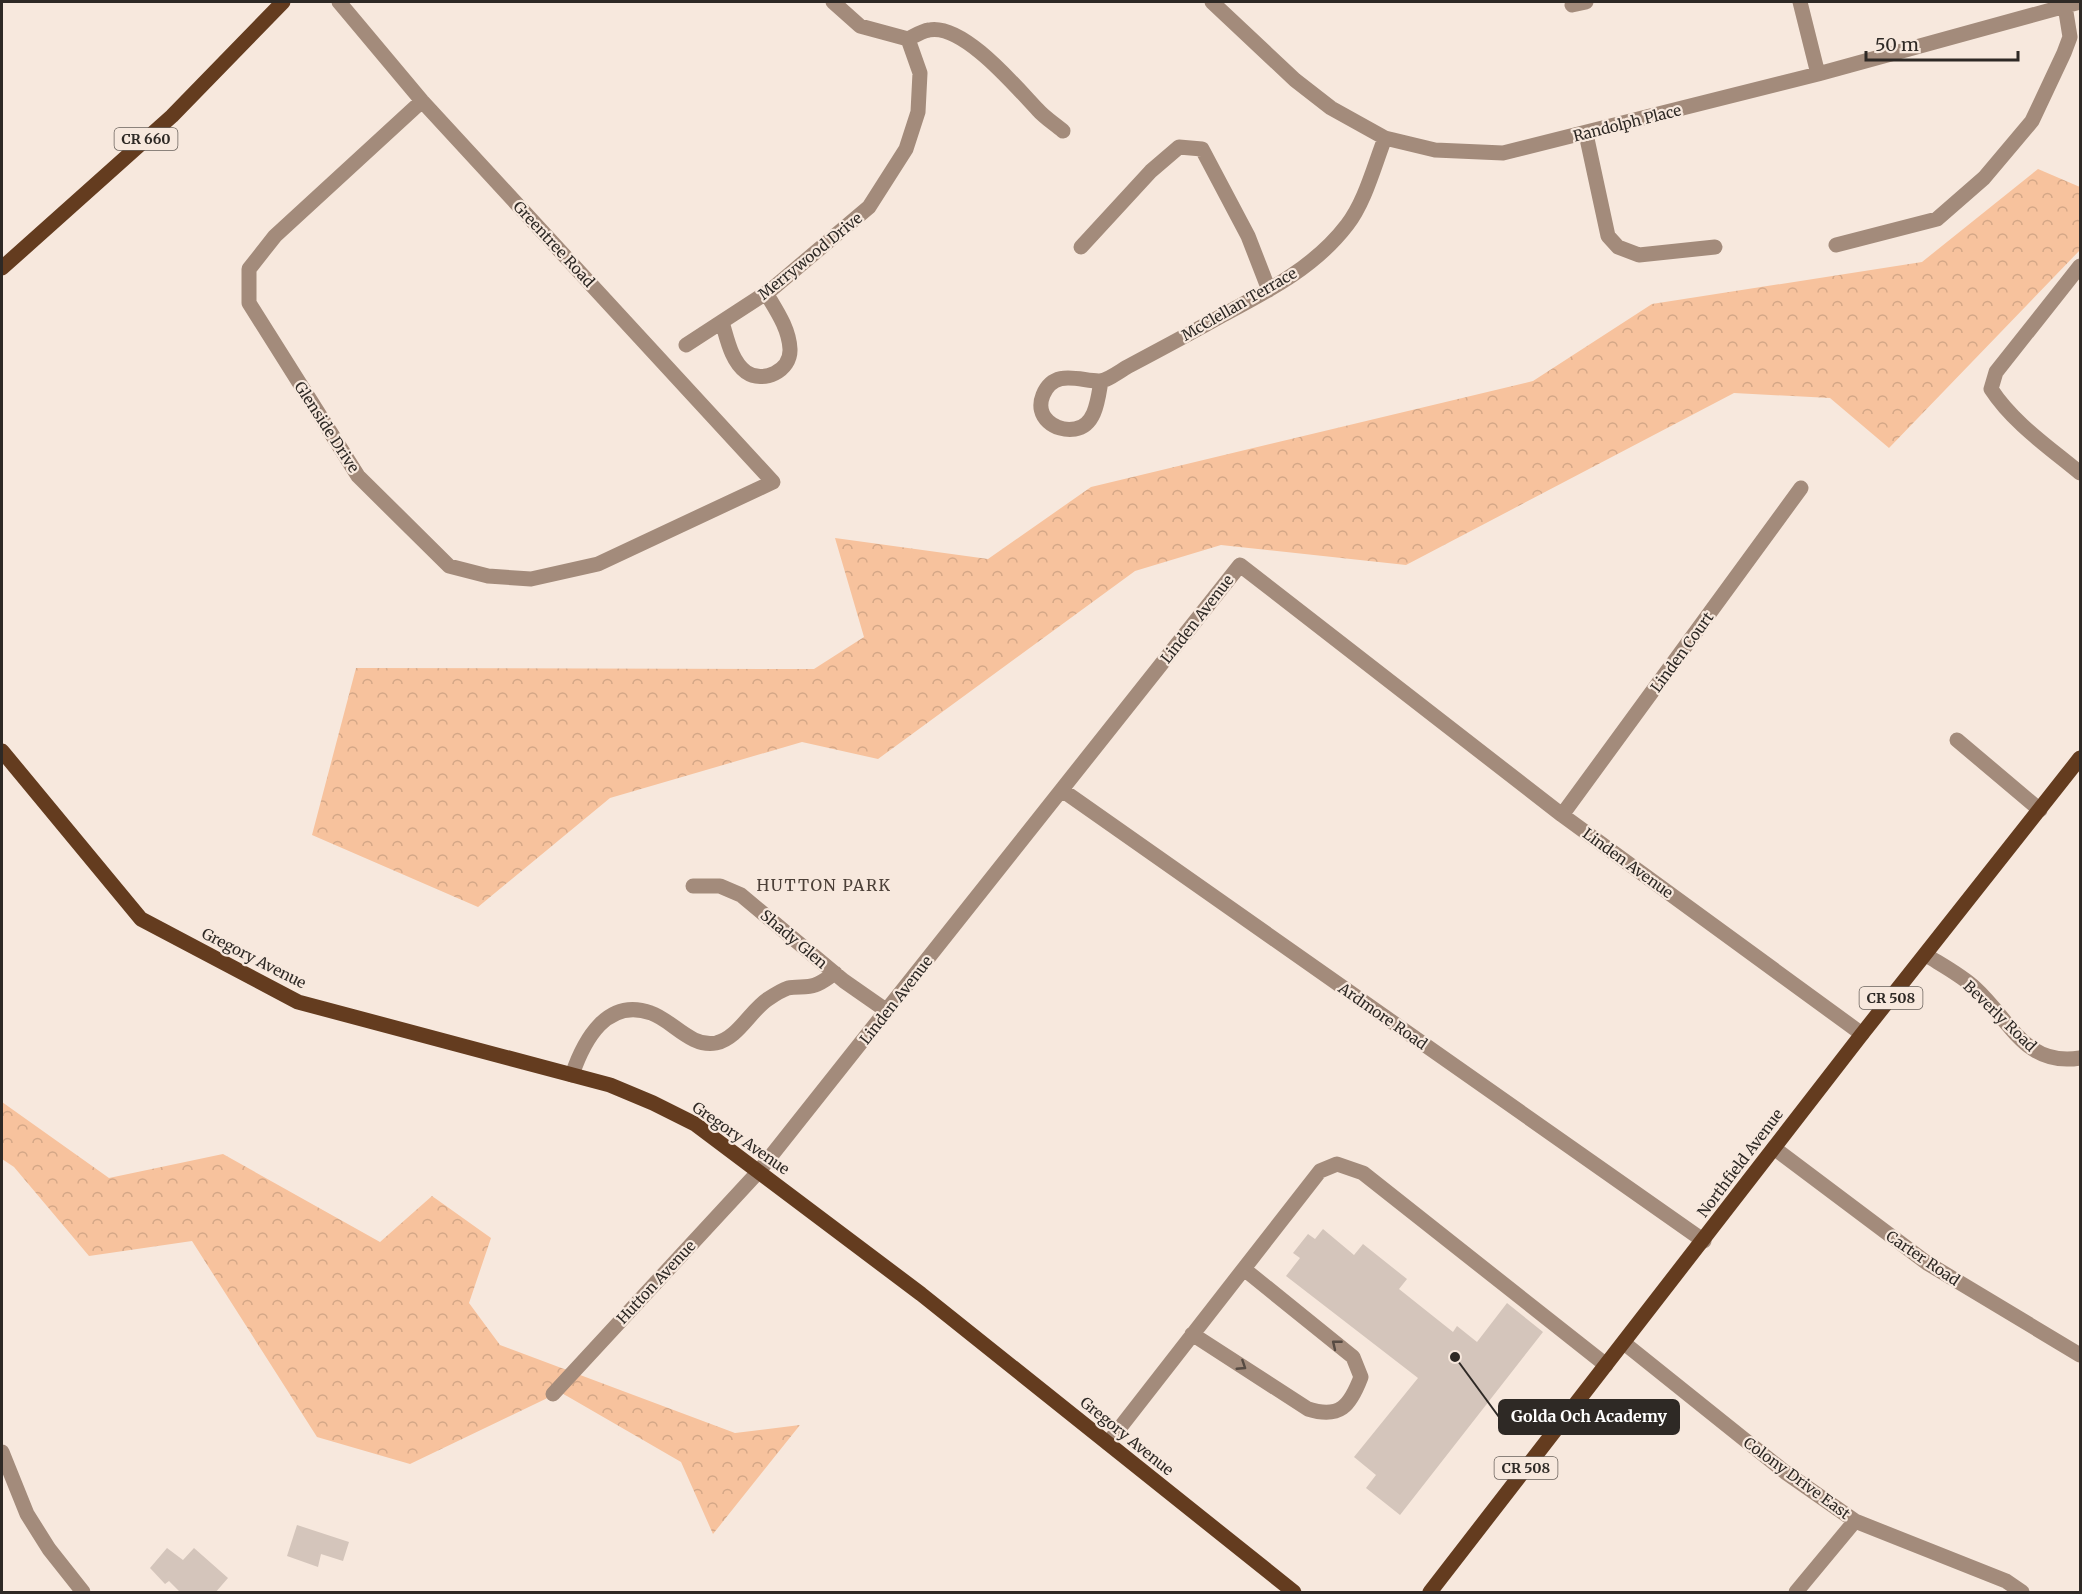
<svg xmlns="http://www.w3.org/2000/svg" width="2082" height="1594" viewBox="0 0 2082 1594" font-family="Merriweather,serif">
<defs>
<pattern id="forest-crowns" width="20" height="18" patternUnits="userSpaceOnUse" patternTransform="scale(1.5)"><rect width="20" height="18" fill="#f7c29d"/><path d="M2 6a3 3 0 1 1 6 0M12 15a3 3 0 1 1 6 0" fill="none" stroke="#d4a787"/></pattern>
</defs>
<rect width="100%" height="100%" fill="#f7e8dd"/>
<path fill="url(#forest-crowns)" d="M 2038,169 L 2080,187 L 2080,250 L 1889,448 L 1830,398 L 1734,393 L 1406,565 L 1221,545 L 1135,571 L 878,759 L 802,742 L 610,798 L 478,907 L 312,835 L 356,668 L 814,669 L 864,637 L 835,538 L 988,559 L 1091,487 L 1533,381 L 1652,304 L 1922,262 Z
M 2,1102 L 109,1178 L 223,1154 L 380,1242 L 432,1196 L 491,1238 L 469,1303 L 500,1345 L 735,1433 L 800,1425 L 713,1534 L 681,1462 L 560,1392 L 410,1464 L 317,1437 L 192,1241 L 89,1256 L 14,1167 L 2,1159 Z"/>
<path fill="#d4c5bb" d="M 1323,1229 L 1354,1255 L 1363,1244 L 1407,1279 L 1399,1289 L 1453,1332 L 1457,1326 L 1477,1342 L 1507,1303 L 1543,1332 L 1400,1515 L 1366,1488 L 1376,1475 L 1354,1457 L 1418,1378 L 1286,1276 L 1300,1258 L 1293,1253 L 1308,1234 L 1315,1239 Z
M 297,1525 L 349,1542 L 343,1561 L 321,1554 L 318,1567 L 287,1556 Z
M 167,1548 L 183,1560 L 194,1548 L 228,1578 L 215,1593 L 181,1593 L 169,1581 L 165,1584 L 150,1568 Z"/>
<g fill="none" stroke-linecap="round" stroke-linejoin="round">
<path stroke="#a38b7b" stroke-width="15" d="M 339,2 L 422,101 L 773,482 L 598,564 L 531,579 L 488,576 L 449,566 L 358,476 L 249,303 L 249,269 L 275,236 L 422,101
M 1212,2 L 1295,80 L 1331,108 L 1385,138 L 1435,150 L 1503,153 L 1818,74 L 2080,2
M 1800,2 L 1818,74
M 1572,5 L 1586,2
M 908,39 C 914,36 922,31 929,30 C 963,23 1016,87 1038,110 C 1045,118 1055,124 1063,131
M 1586,134 L 1608,236 L 1618,247 L 1639,255 L 1715,247
M 1836,245 L 1937,219 L 1984,178 L 2032,121 L 2064,53 L 2070,37 L 2065,6
M 1081,247 L 1151,171 L 1179,147 L 1202,149 L 1248,236 L 1269,290
M 2080,266 L 1996,372 L 1991,389 C 2013,423 2050,448 2080,473
M 722,322 C 727,338 731,361 746,372 C 763,384 791,371 790,349 C 789,328 776,310 766,293
M 686,345 L 772,289 L 869,207 L 906,149 L 918,112 L 920,73 L 908,39 L 860,26 L 833,2
M 1101,381 C 1098,398 1096,426 1075,429 C 1055,432 1034,417 1043,395 C 1054,368 1080,381 1099,381 C 1107,381 1120,371 1127,367 C 1159,350 1191,333 1223,315 C 1268,291 1315,267 1347,225 C 1365,202 1374,166 1385,138
M 1957,740 L 2040,810
M 1062,790 L 1704,1241
M 1562,815 L 1801,488
M 693,886 L 720,886 L 741,895 L 844,981 L 887,1011
M 1926,955 C 1942,965 1961,975 1975,988 C 2011,1021 2025,1067 2080,1058
M 572,1075 C 584,1040 607,997 651,1013 C 672,1020 691,1048 716,1043 C 738,1038 750,1011 768,999 C 774,995 782,990 788,988 C 797,986 807,988 815,985 C 822,983 829,977 835,973
M 1774,1148 L 1927,1263 L 2080,1355
M 1192,1334 L 1308,1409 C 1340,1419 1350,1406 1361,1377 L 1353,1357 L 1244,1269
M 1624,1343 L 1785,1472 L 1855,1521 L 2006,1581 L 2022,1592
M 553,1394 L 759,1171 L 1240,565 L 1562,815 L 1862,1034
M 1108,1443 L 1320,1171 L 1337,1164 L 1363,1173 L 1606,1365
M 2,1452 L 27,1514 L 49,1549 L 83,1592
M 1796,1592 L 1855,1521"/>
<path stroke="#643c1f" stroke-width="15" d="M 2,268 L 172,116 L 283,2
M 2,751 L 141,919 L 298,1002 L 610,1085 L 653,1103 L 695,1124 L 921,1294 L 1294,1592
M 1430,1592 L 1862,1034 L 2080,758"/>
</g>
<defs><path id="oneway-chevron" d="M-2-3.5L2.5 0L-2 3.5" fill="none" stroke-width="1.6" stroke-linecap="round" stroke-linejoin="round" transform="scale(1.5)"/></defs>
<g stroke="#574b43">
<use href="#oneway-chevron" transform="translate(1336 1344) rotate(-141)"/>
<use href="#oneway-chevron" transform="translate(1242 1366) rotate(33)"/>
</g>
<g text-anchor="middle" dominant-baseline="central" stroke-width="4.5" stroke-linejoin="round" paint-order="stroke">
<g fill="#f7e8dd" stroke="#6a625c" stroke-width="1.5">
<rect x="114.5" y="128" width="63" height="22" rx="4.5"/>
<rect x="1859.5" y="987" width="63" height="22" rx="4.5"/>
<rect x="1494.5" y="1457" width="63" height="22" rx="4.5"/>
</g>
<g font-size="14" font-weight="bold" fill="#2e2925">
<text x="146" y="139">CR 660</text>
<text x="1891" y="998">CR 508</text>
<text x="1526" y="1468">CR 508</text>
</g>
<g font-size="15" fill="#2e2925" stroke="#f7e8dd">
<text transform="translate(1627 123) rotate(-14)">Randolph Place</text>
<text transform="translate(554 244) rotate(47)">Greentree Road</text>
<text transform="translate(810 256) rotate(-39)">Merrywood Drive</text>
<text transform="translate(1239 304) rotate(-30)">McClellan Terrace</text>
<text transform="translate(327 427) rotate(57)">Glenside Drive</text>
<text transform="translate(1197 619) rotate(-52)">Linden Avenue</text>
<text transform="translate(1682 652) rotate(-54)">Linden Court</text>
<text transform="translate(1628 863) rotate(36)">Linden Avenue</text>
<text transform="translate(794 939) rotate(40)">Shady Glen</text>
<text transform="translate(254 958) rotate(27)">Gregory Avenue</text>
<text transform="translate(896 1000) rotate(-52)">Linden Avenue</text>
<text transform="translate(1383 1016) rotate(35)">Ardmore Road</text>
<text transform="translate(2000 1016) rotate(44)">Beverly Road</text>
<text transform="translate(741 1138) rotate(35)">Gregory Avenue</text>
<text transform="translate(1740 1163) rotate(-53)">Northfield Avenue</text>
<text transform="translate(1923 1258) rotate(34)">Carter Road</text>
<text transform="translate(656 1282) rotate(-47)">Hutton Avenue</text>
<text transform="translate(1127 1436) rotate(39)">Gregory Avenue</text>
<text transform="translate(1797 1478) rotate(36)">Colony Drive East</text>
</g>
<g font-size="16" letter-spacing="1.5" fill="#4c4038" stroke="#f7e8dd">
<text x="824" y="885">HUTTON PARK</text>
</g>
</g>
<path fill="none" stroke="#2e2925" stroke-width="2" d="M1455 1357L1499 1417"/>
<circle fill="#2e2925" stroke="#f7e8dd" stroke-width="2" cx="1455" cy="1357" r="6"/>
<rect fill="#2e2925" stroke="#2e2925" stroke-width="2" x="1499" y="1400" width="180" height="34" rx="6"/>
<g font-size="16" text-anchor="middle" font-weight="bold" fill="#fff">
<text x="1589" y="1422">Golda Och Academy</text>
</g>
<rect width="2082" height="1594" fill="none" stroke="#2e2925" stroke-width="6"/>
<path d="M1866 51v9h152v-9" fill="none" stroke="#2e2925" stroke-width="3"/>
<text x="1875" y="51" font-size="18" fill="#2e2925" stroke="#f7e8dd" stroke-width="4.5" paint-order="stroke">50 m</text>
</svg>
